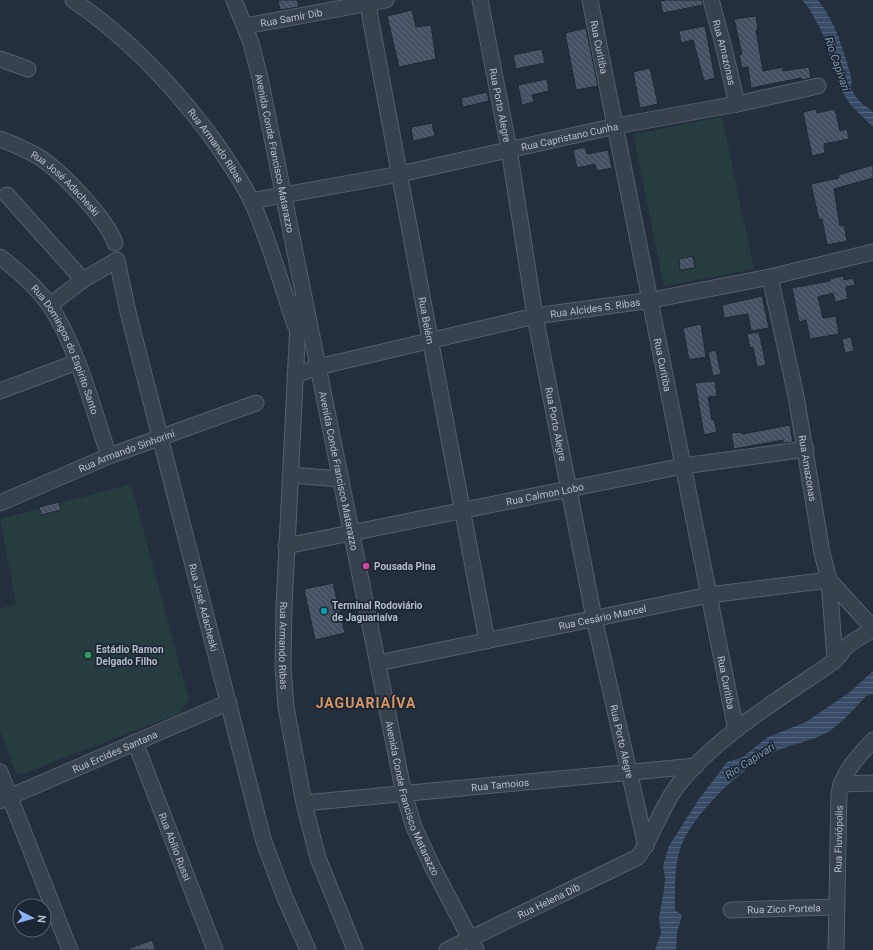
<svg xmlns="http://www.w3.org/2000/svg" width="873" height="950" viewBox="0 0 873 950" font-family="Roboto,sans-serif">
<defs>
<pattern id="water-rules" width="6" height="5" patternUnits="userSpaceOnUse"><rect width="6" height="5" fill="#394c67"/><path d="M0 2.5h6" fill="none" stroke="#53647b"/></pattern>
<pattern id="building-back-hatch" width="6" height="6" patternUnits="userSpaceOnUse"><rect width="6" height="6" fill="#455162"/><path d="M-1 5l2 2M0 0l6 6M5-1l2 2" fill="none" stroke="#5d6877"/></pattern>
</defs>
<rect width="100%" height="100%" fill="#242f3e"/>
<path fill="#263c3f" d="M 722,117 L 754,269 L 664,286 L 633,134 Z
M 131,484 L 189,700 L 178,714 L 20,775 L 16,773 L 0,730 L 0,609 L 16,604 L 0,519 Z"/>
<path fill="url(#water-rules)" d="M 802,0 L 818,0 C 835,21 844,51 851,77 C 852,82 851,88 853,92 C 857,101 866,106 873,112 L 873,127 L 850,104 L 840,89 L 822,32 L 809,8 Z
M 873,671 L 873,694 L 866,696 C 856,707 838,727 826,733 C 809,742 791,744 774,752 C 742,767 691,815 680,849 C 674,869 675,890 675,910 L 682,915 L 677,933 L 676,950 L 655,950 L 661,934 L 659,918 L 664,890 L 665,878 L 663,866 L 669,846 L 699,799 L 719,773 L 727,762 L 743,757 L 766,738 L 806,722 L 850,692 Z"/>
<path fill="url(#building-back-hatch)" stroke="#1f2835" d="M 278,0 L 297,0 L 299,7 L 280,10 Z
M 666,0 L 702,0 L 703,5 L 663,13 L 660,1 Z
M 412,10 L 416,27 L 431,25 L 436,59 L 399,67 L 387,16 Z
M 756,16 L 758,30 L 756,30 L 763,71 L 783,67 L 783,71 L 809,67 L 811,78 L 802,80 L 801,78 L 751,88 L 748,67 L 742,68 L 739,55 L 742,54 L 734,19 Z
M 705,26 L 715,78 L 704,81 L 693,40 L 681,43 L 679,31 Z
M 586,28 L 598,86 L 576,90 L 565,33 Z
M 542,49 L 545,63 L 516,69 L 513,55 Z
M 650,68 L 658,104 L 640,108 L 633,72 Z
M 547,79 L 549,91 L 532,95 L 534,102 L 522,105 L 518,85 Z
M 487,92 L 489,101 L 463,107 L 461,98 Z
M 816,109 L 817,113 L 835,109 L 840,131 L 847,129 L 849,139 L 824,144 L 825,153 L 812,156 L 803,112 Z
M 432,123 L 435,136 L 413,141 L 411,127 Z
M 585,147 L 587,154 L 608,150 L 612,168 L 597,171 L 595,164 L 577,168 L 573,150 Z
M 873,165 L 873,178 L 834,189 L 840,226 L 844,225 L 847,241 L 827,245 L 822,219 L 819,220 L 811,184 L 839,178 L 838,175 Z
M 693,256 L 695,268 L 680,270 L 679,259 Z
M 843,276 L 844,280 L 853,278 L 855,285 L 846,287 L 848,299 L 835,302 L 833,293 L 818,297 L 823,318 L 836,316 L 839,334 L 810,339 L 806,320 L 799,322 L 792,288 L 830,281 L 830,279 Z
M 762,296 L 769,328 L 751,331 L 748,314 L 724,318 L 722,305 Z
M 701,324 L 706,357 L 689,360 L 683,328 Z
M 759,332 L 766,365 L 757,367 L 753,347 L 750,348 L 747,334 Z
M 851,337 L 854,351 L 845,353 L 842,339 Z
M 716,350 L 721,374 L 713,376 L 708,352 Z
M 715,381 L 717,396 L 708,397 L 712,420 L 714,419 L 717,432 L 704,435 L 695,383 Z
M 790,425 L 793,442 L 783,443 L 783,440 L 734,449 L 731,433 L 741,432 L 742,434 Z
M 59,502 L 61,510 L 41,515 L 39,507 Z
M 333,583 L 345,633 L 315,640 L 304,589 Z
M 152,940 L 156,950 L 128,950 L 128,949 Z"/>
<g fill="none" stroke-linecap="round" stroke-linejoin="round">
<defs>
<g id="minor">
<path id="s1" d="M 73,0 C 127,37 171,83 210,135 C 225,156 241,179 252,202 C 270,242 281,284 295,325"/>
<path id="s2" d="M 234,0 L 251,43 L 260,78 L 404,794 L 414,827 L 432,866 L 476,950"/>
<path id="s3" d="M 367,0 C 407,214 446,427 487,641"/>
<path id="s4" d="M 480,0 L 509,149 L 535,316 L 594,618 L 646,846"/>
<path id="s5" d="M 590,0 L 736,730"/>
<path id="s6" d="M 711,0 L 724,48 L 737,104"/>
<path id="s7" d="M 245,26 L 386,0"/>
<path d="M 0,59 L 28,69"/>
<path id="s8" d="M 0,139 C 13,144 27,150 39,157 C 61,171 107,219 115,243"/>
<path d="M 7,195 L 83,280"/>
<path id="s9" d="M 251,201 L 400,174 L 616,126 L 737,104 L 818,86"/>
<path id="s10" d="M 0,257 C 17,270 37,287 50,306 C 77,346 93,409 109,456"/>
<path id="s11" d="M 770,277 L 796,396 L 822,553 L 829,580 L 835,660"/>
<path id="s12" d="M 299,302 L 284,607 L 283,667 L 286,707 L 304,803 L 318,858 L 355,950"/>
<path id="s13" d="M 50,305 L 83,280 L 117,260 L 128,312 L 264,842 L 285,898 L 308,950"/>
<path id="s14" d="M 295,375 L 318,367 L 535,316 L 652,300 L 770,277 L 873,252"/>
<path d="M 0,391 L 77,362"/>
<path d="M 290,475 L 340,479"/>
<path id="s15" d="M 0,503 L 109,456 L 256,403"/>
<path id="s16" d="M 286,546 L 683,466 L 806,449"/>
<path id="s17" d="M 378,663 L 709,595 L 829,580 L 873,628"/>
<path id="s18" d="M 135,742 L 215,950"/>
<path d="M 0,772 L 70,950"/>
<path d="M 841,784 L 873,783"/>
<path id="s19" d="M 0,801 L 229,702"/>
<path id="s20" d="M 304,803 L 696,766"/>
<path id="s21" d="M 731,910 L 836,907"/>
<path id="s22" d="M 447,950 L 638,857 C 654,834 661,807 678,785 C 719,734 780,699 833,662 C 838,658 841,653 845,648 C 853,640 863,635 873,630"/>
<path id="s23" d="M 836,950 L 839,793 C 843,771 859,756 873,740"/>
</g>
</defs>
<use href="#minor" stroke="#565f6c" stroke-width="17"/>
<use href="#minor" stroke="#38414e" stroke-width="15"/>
</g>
<circle fill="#d1479c" stroke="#1d2633" stroke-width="1.5" cx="366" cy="566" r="4"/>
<circle fill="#0f9aa8" stroke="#1d2633" stroke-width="1.5" cx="324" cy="611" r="4"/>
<circle fill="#2e9e5b" stroke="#1d2633" stroke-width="1.5" cx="88" cy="655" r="4"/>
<g text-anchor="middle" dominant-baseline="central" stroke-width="3.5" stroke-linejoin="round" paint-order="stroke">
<g font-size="10" fill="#b4bcc9" stroke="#1d2633">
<text stroke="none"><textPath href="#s7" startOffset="47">Rua Samir Dib</textPath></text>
<text stroke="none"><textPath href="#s5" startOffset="48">Rua Curitiba</textPath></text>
<text stroke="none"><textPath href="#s6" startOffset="54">Rua Amazonas</textPath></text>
<text stroke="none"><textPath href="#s4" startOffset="107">Rua Porto Alegre</textPath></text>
<text stroke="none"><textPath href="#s9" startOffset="325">Rua Capristano Cunha</textPath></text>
<text stroke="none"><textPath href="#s1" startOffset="205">Rua Armando Ribas</textPath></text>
<text stroke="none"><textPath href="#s2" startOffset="159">Avenida Conde Francisco Matarazzo</textPath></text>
<text stroke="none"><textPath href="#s8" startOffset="80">Rua José Adacheski</textPath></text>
<text stroke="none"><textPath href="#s14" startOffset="308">Rua Alcides S. Ribas</textPath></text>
<text stroke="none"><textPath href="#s3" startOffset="326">Rua Belém</textPath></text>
<text stroke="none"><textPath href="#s10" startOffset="116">Rua Domingos do Espírito Santo</textPath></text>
<text stroke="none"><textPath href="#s5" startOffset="372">Rua Curitiba</textPath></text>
<text stroke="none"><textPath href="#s4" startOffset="431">Rua Porto Alegre</textPath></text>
<text stroke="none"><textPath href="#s15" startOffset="137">Rua Armando Sinhorini</textPath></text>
<text stroke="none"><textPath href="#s11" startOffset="195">Rua Amazonas</textPath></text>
<text stroke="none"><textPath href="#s2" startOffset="483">Avenida Conde Francisco Matarazzo</textPath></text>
<text stroke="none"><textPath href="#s16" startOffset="264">Rua Calmon Lobo</textPath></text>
<text stroke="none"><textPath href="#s13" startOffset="439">Rua José Adacheski</textPath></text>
<text stroke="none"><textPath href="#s17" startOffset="229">Rua Cesário Manoel</textPath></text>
<text stroke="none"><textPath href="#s12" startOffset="344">Rua Armando Ribas</textPath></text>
<text stroke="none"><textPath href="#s5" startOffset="696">Rua Curitiba</textPath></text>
<text stroke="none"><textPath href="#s4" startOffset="755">Rua Porto Alegre</textPath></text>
<text stroke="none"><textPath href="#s19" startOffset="125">Rua Ercides Santana</textPath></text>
<text stroke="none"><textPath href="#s20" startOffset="197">Rua Tamoios</textPath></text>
<text stroke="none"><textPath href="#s2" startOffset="819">Avenida Conde Francisco Matarazzo</textPath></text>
<text stroke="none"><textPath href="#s23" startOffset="111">Rua Fluviópolis</textPath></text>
<text stroke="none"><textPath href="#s18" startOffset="112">Rua Abílio Russi</textPath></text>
<text stroke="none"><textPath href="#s22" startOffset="113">Rua Helena Dib</textPath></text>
<text stroke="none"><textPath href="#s21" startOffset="53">Rua Zico Portela</textPath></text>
</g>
<g font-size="10" font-weight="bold" fill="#b4bcc9" stroke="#1d2633" text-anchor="start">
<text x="374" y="566">Pousada Pina</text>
<text x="332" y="605">Terminal Rodoviário<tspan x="332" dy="12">de Jaguariaíva</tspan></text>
<text x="96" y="649">Estádio Ramon<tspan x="96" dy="12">Delgado Filho</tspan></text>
</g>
<g font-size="11" font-style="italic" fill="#7c92b1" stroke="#1d2633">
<text transform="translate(837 64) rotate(71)">Rio Capivari</text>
<text transform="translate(750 761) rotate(-33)">Rio Capivari</text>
</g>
<g font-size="14" font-weight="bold" letter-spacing="1" fill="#d59563" stroke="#1d2633">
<text x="366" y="703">JAGUARIAÍVA</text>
</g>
</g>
<g transform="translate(32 918) rotate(96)"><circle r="19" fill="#1d2633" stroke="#59626f"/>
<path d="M0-3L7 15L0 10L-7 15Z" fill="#8ab4f8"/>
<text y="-6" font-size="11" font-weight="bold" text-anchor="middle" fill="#b4bcc9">N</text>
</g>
</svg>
